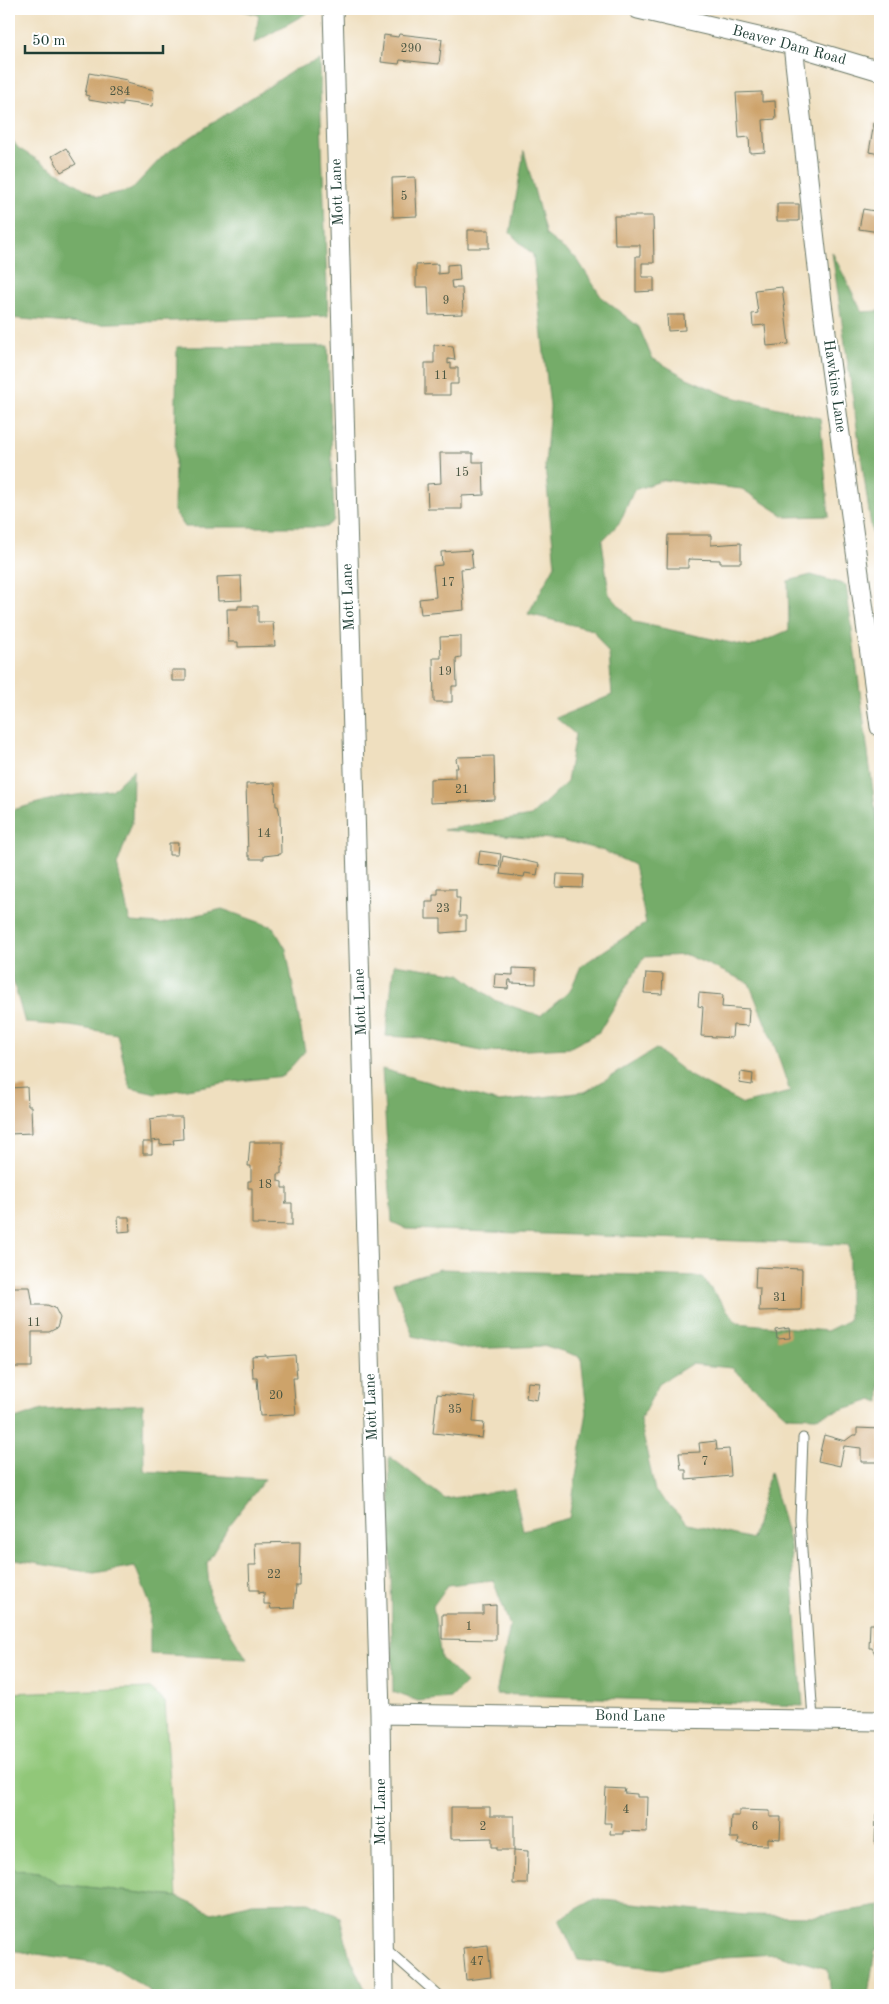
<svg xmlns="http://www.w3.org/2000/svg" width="889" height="2004" viewBox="0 0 889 2004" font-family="'Old Standard TT',serif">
<rect width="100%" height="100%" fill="#fff"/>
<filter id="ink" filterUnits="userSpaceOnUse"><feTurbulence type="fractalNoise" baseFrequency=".02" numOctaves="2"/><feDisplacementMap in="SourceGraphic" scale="10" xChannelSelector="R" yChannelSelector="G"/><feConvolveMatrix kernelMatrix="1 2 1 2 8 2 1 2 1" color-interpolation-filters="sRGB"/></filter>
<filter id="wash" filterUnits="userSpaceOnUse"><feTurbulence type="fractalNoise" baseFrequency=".0096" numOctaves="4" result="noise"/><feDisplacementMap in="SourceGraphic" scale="20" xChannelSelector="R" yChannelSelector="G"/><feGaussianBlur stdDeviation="1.12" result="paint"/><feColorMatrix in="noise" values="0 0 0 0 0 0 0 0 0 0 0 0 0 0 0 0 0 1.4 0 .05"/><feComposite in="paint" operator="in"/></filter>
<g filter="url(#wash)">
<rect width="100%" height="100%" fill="#efdfbf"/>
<path fill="#91c779" stroke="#588256" d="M 149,1688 L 165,1702 L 177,1897 L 59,1884 L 39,1872 L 16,1870 L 9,1865 L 9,1693 Z"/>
<path fill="#74ac69" stroke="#4a744e" d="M 237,9 L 314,9 L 254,43 L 259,15 Z
M 319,60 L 328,316 L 80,324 L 9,318 L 9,135 L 18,148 L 98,197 L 131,190 L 165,154 L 294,70 Z
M 524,151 L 546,235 L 577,259 L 602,298 L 639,327 L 652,358 L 687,378 L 728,396 L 820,418 L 829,516 L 786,517 L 742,489 L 664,480 L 634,490 L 620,522 L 602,541 L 609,594 L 634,622 L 750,647 L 789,630 L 788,581 L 811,575 L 846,585 L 880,844 L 880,1402 L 873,1400 L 816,1417 L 787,1416 L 732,1368 L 691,1364 L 659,1384 L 640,1420 L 655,1491 L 688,1524 L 752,1539 L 770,1472 L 790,1545 L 803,1706 L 496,1694 L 510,1626 L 493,1580 L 448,1585 L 433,1606 L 441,1658 L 466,1683 L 451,1698 L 418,1701 L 393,1692 L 389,1456 L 445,1499 L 514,1489 L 523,1530 L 569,1518 L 587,1412 L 581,1357 L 546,1346 L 466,1349 L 413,1336 L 393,1283 L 440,1269 L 702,1277 L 737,1323 L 827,1331 L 849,1320 L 849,1245 L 407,1229 L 392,1222 L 382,1069 L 499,1102 L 585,1092 L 656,1049 L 690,1076 L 743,1104 L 790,1092 L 776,1050 L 749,983 L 687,955 L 644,957 L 599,1032 L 569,1048 L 486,1052 L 420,1038 L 386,1036 L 394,964 L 460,974 L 494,1000 L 540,1016 L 570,991 L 581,966 L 646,923 L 634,865 L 604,851 L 563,840 L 443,830 L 531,816 L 567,782 L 575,734 L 556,718 L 612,695 L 609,654 L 593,630 L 528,614 L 555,565 L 545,466 L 550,407 L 533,255 L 510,233 Z
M 832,252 L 862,312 L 880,311 L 880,543 L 873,540 Z
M 328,346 L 334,520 L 326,527 L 185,527 L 174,511 L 177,347 Z
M 133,770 L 132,823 L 117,865 L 130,922 L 161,924 L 222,909 L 273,927 L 286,949 L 305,1051 L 283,1076 L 223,1083 L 156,1094 L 130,1088 L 117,1034 L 70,1026 L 25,1023 L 9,966 L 9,811 L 56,798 L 112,790 Z
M 143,1404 L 144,1471 L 265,1479 L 228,1527 L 207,1563 L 210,1600 L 247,1659 L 150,1654 L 150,1604 L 135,1566 L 94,1573 L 9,1559 L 9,1421 L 42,1410 Z
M 9,1865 L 16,1870 L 39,1872 L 59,1884 L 177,1897 L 212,1913 L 252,1903 L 309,1902 L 340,1917 L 349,1954 L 364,1987 L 365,1995 L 151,1995 L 149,1990 L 107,1964 L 9,1950 Z
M 595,1899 L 745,1915 L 816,1916 L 880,1906 L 880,1948 L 875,1950 L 868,1995 L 831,1995 L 828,1969 L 775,1954 L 723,1957 L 663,1969 L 578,1960 L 559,1919 Z"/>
<g id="blocks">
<path fill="#cda36a" d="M 399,34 L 442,39 L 439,64 L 400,60 L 399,64 L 381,62 L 384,35 L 398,37 Z
M 89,73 L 127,80 L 127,83 L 154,90 L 152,106 L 123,102 L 123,106 L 89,100 L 89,96 L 85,95 Z
M 762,92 L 762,102 L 775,101 L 776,119 L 763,120 L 765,152 L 750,153 L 749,137 L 739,138 L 736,93 Z
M 874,123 L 880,124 L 880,154 L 869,152 Z
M 66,148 L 76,164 L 61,172 L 52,156 Z
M 415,177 L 417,216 L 393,217 L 392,178 Z
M 777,204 L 799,204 L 799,221 L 777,221 Z
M 863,209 L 880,212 L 879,232 L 859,229 Z
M 614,216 L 653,216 L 654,263 L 642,263 L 642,277 L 654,277 L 654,291 L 636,292 L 636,256 L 640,256 L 640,245 L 615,245 Z
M 468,230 L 489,230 L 489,248 L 468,248 Z
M 438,264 L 438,274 L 447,273 L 447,265 L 459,264 L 460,280 L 451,281 L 452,288 L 462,288 L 463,314 L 429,315 L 428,287 L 416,287 L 416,265 Z
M 782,287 L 789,344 L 767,346 L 765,325 L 753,326 L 752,314 L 758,313 L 755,290 Z
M 667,315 L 684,315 L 685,330 L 668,331 Z
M 434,345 L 453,346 L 455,360 L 448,359 L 448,364 L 451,363 L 451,368 L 458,368 L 458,384 L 450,384 L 450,395 L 425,395 L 425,363 L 434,363 Z
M 440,453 L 473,453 L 473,462 L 483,462 L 484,495 L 462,496 L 462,509 L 428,509 L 427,484 L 441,483 Z
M 668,535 L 711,535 L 711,545 L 741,543 L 741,563 L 720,563 L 720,560 L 688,559 L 688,568 L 667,568 Z
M 471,550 L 473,568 L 461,569 L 464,610 L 421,614 L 419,599 L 436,597 L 433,566 L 442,565 L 441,552 Z
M 241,576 L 242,600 L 218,601 L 217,577 Z
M 238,606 L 258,606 L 258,622 L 273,622 L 275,646 L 238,647 L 238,642 L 228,642 L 227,609 L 238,609 Z
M 461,636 L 461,657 L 456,658 L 457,686 L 452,686 L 452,702 L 434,702 L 433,658 L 441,658 L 440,637 Z
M 172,670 L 186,670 L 186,681 L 172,681 Z
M 494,756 L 495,800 L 430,803 L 430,779 L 455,778 L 455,768 L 458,768 L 456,759 L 458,757 Z
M 275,783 L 276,806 L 278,806 L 280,815 L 281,854 L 264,856 L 264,859 L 250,859 L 250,856 L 248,856 L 246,784 Z
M 169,843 L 178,843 L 177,855 L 169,855 Z
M 480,851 L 501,854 L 499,867 L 478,864 Z
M 503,856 L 539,864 L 537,875 L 525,873 L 524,877 L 500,874 Z
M 557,874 L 583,875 L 582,888 L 556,887 Z
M 438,889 L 456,889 L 456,898 L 460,898 L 459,916 L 466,916 L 466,931 L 441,933 L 441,919 L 426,919 L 426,902 L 433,902 L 433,895 L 438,895 Z
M 513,968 L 536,969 L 536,984 L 511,983 L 511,980 L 509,980 L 508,989 L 494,988 L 495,974 L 513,975 Z
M 646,973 L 663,974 L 662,994 L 644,993 Z
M 699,993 L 723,995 L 722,1007 L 749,1009 L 748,1026 L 733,1025 L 732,1038 L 701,1036 L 703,1007 L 698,1006 Z
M 741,1072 L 753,1074 L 752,1085 L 739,1083 Z
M 27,1087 L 28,1106 L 31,1106 L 32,1133 L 9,1134 L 9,1088 Z
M 162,1117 L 182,1117 L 183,1139 L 173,1140 L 174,1144 L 160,1145 L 160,1140 L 151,1141 L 150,1119 Z
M 143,1142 L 152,1142 L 152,1154 L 143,1154 Z
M 250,1142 L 283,1142 L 283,1167 L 281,1167 L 281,1174 L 278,1174 L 278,1181 L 282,1182 L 282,1188 L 287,1188 L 287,1201 L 284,1203 L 292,1203 L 292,1225 L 252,1224 L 252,1188 L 248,1188 L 248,1181 L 251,1181 L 251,1166 L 248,1166 Z
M 118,1217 L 129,1217 L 130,1231 L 119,1232 Z
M 756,1267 L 802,1269 L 801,1310 L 759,1311 L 760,1288 L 755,1288 Z
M 13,1287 L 30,1287 L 33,1305 L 47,1305 L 55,1308 L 60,1318 L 57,1328 L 49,1332 L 32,1332 L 32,1367 L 9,1367 L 9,1292 L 13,1292 Z
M 789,1328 L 790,1338 L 777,1339 L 776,1330 Z
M 266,1355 L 266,1357 L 295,1355 L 297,1378 L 293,1378 L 296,1414 L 260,1416 L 257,1378 L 253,1378 L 252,1356 Z
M 528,1382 L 540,1383 L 537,1400 L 526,1398 Z
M 437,1394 L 475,1397 L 473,1422 L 484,1423 L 482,1438 L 433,1433 Z
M 857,1428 L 880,1429 L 880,1462 L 861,1462 L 861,1448 L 844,1446 L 840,1466 L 818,1461 L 824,1435 L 845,1441 L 853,1435 L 857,1435 Z
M 716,1441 L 717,1450 L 729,1449 L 731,1476 L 686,1480 L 686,1470 L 681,1470 L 679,1453 L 700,1452 L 699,1443 Z
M 300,1542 L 299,1585 L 296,1585 L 294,1608 L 271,1609 L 270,1604 L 264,1604 L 264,1592 L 259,1593 L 259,1590 L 250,1590 L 249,1565 L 256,1565 L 255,1543 Z
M 496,1605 L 496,1640 L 442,1639 L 442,1614 L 483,1614 L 483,1606 Z
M 870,1624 L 880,1624 L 880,1663 L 872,1648 L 869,1648 Z
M 606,1788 L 625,1789 L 624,1793 L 637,1794 L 637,1797 L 648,1797 L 647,1832 L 623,1831 L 623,1834 L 610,1834 L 611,1823 L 604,1823 Z
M 451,1807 L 490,1807 L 490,1816 L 514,1816 L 514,1850 L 497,1850 L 497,1847 L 492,1847 L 492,1838 L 451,1839 Z
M 739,1810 L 770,1811 L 770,1817 L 781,1817 L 780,1839 L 768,1838 L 768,1845 L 738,1844 L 739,1838 L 730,1838 L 731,1816 L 739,1816 Z
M 876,1814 L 880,1814 L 880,1844 L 875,1844 Z
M 514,1850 L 528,1851 L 527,1884 L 513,1884 Z
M 488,1945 L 491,1977 L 466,1980 L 463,1948 Z"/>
</g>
</g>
<g filter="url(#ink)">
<use href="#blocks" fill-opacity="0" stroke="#687665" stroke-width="1"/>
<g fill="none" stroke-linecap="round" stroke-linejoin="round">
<defs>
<path id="service" d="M 803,1438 L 800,1519 L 813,1720
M 384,1947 L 438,1995"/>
<path id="minor" d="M 333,9 L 380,1714 L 384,1995
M 638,9 L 793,45 L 880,71
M 793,45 L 822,303 L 880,727
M 380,1714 L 880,1721"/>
</defs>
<use href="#service" stroke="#687665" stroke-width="11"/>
<use href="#minor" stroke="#687665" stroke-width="21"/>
<use href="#service" stroke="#fff" stroke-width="9"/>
<use href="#minor" stroke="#fff" stroke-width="19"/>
</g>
</g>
<g text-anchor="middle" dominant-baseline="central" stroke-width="4" stroke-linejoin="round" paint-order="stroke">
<g font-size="12" fill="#4a5642">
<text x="411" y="49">290</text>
<text x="120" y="92">284</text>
<text x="404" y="197">5</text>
<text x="446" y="301">9</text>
<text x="441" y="376">11</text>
<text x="462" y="473">15</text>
<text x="448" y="583">17</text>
<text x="445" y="672">19</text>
<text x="462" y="790">21</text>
<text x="264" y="834">14</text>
<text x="443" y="909">23</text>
<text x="265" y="1185">18</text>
<text x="780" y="1298">31</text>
<text x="34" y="1323">11</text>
<text x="276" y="1396">20</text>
<text x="455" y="1410">35</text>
<text x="705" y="1462">7</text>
<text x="274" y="1575">22</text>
<text x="469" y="1627">1</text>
<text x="626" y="1810">4</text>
<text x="483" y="1827">2</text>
<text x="755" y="1827">6</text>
<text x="477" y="1962">47</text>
</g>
<g font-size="15" fill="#1f3d34" stroke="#fff">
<text transform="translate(789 46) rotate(15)">Beaver Dam Road</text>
<text transform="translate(338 192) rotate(-92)">Mott Lane</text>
<text transform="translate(834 386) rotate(82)">Hawkins Lane</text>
<text transform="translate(349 597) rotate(-92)">Mott Lane</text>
<text transform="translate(361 1002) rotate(-92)">Mott Lane</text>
<text transform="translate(372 1407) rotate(-92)">Mott Lane</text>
<text transform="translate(630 1717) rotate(1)">Bond Lane</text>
<text transform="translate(381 1812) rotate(-90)">Mott Lane</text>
</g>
</g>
<rect width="889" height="2004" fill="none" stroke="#fff" stroke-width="30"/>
<path d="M25 45v8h138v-8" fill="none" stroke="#1f3d34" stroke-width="2.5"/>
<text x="32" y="45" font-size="15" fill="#1f3d34" stroke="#ffffff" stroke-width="4" paint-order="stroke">50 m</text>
</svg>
